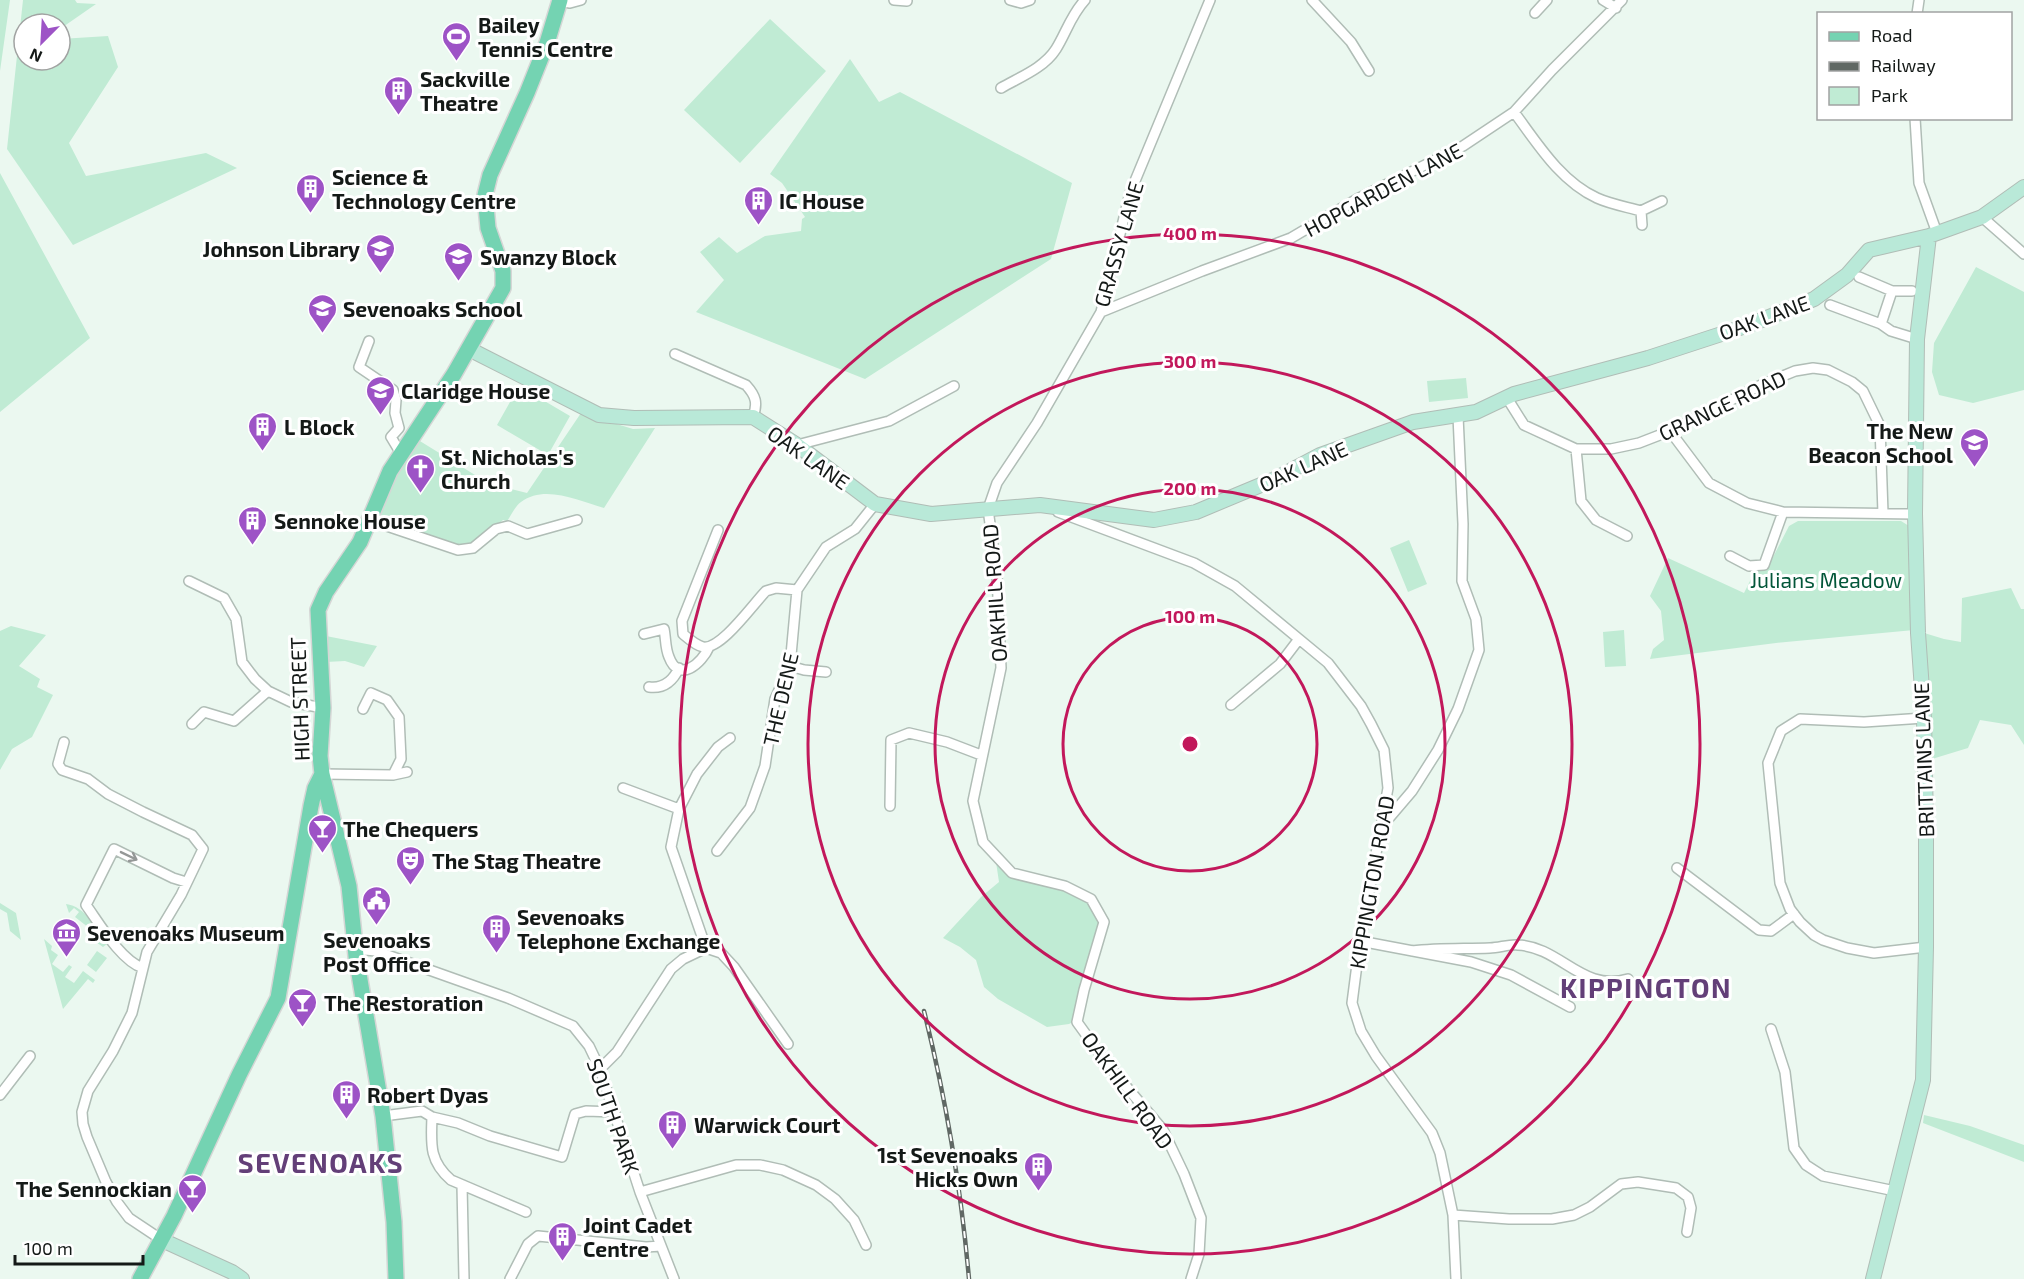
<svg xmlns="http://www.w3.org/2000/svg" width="2024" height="1279" viewBox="0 0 2024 1279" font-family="'Exo 2',sans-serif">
<rect width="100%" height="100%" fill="#ebf8f0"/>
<path fill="#c0ebd4" d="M 0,0 L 10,0 L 0,71 Z
M 23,0 L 75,0 L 77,3 L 96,4 L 60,29 L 60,24 L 24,24 L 24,60 L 60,60 L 60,39 L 108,36 L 118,67 L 69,143 L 86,176 L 206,153 L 237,168 L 73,245 L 7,149 Z
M 770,19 L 826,71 L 740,163 L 684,110 Z
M 850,59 L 879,102 L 900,92 L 1072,183 L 1051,259 L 865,379 L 696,312 L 724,280 L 700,252 L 719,237 L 737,253 L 765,236 L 801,231 L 802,219 L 805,217 L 782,183 L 770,174 Z
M 0,173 L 90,338 L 0,412 Z
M 1976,267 L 2024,292 L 2024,390 L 1973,403 L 1939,395 L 1932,372 L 1934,343 Z
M 1466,378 L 1468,398 L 1429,402 L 1427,381 Z
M 519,386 L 570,416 L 548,455 L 497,425 Z
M 581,413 L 633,429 L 655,428 L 604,508 C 579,501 545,484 521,502 C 515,506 511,516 507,521 L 503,520 L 472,546 L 458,548 L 375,519 L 394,470 L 415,438 L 488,483 L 527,493 Z
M 1798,521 L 1901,521 L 1909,526 L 1914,630 L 1776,643 L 1650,659 L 1653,649 L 1664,640 L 1661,611 L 1650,596 L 1668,558 L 1744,593 L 1755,571 L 1771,561 L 1789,526 Z
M 1409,540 L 1427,584 L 1408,592 L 1390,548 Z
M 2011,588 L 2021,609 L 2024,609 L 2024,745 L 2011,725 L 1980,720 L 1968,748 L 1932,759 L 1921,632 L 1944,639 L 1961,642 L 1962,598 Z
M 11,626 L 46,635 L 19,666 L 40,679 L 37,687 L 53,695 L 32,737 L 12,749 L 0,770 L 0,631 Z
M 1624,630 L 1626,666 L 1605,667 L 1603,632 Z
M 326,636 L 377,646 L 364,667 L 345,661 L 326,662 Z
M 996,862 L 1011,873 L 1089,898 L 1103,922 L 1077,1020 L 1069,1024 L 1047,1027 L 998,999 L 984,987 L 976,960 L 960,947 L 943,938 L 981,897 L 999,882 Z
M 0,903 L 16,913 L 21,940 L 10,931 L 7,913 L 0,909 Z
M 66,904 C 86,906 96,930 107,944 L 103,947 L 93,940 L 93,931 L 75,917 L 79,912 L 74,908 L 69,913 Z
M 44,939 L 52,946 L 51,950 L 58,955 L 52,964 L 63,972 L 69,965 L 72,967 L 65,977 L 74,983 L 83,971 L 95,980 L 93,983 L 88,979 L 63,1009 Z
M 97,951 L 107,958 L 96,972 L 87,965 Z
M 1924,1115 L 1970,1126 L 2024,1145 L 2024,1162 L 1923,1123 Z"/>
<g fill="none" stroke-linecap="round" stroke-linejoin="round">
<defs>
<path id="street" d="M 894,0 L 907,1
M 1010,0 L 1021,3 L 1030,0
M 1312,0 L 1351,42 L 1369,71
M 1603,0 L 1616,8
M 560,1 L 570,3 L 581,0
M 1535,13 L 1547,0
M 1917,14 L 1919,0
M 1001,88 C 1020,77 1044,68 1056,49 C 1066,33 1071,15 1085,0
M 1514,112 C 1537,143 1560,181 1597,198 C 1610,204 1627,207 1641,211 L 1642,225
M 1915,118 L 1919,183 L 1937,233
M 1641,211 L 1662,201
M 1982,217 L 2024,254
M 1859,277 L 1892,291
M 1830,305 L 1881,324 L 1891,331 L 1917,339
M 1101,312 L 1202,271 L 1291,238 L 1359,198 L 1463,146 L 1514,112 L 1552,70 L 1622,0
M 1881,324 L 1892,291 L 1912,291
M 369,341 L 359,367 L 393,390 L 396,400 L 395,413 L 399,428 L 391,437 L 400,452
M 675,354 L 746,385 C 756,396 758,403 753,417
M 1507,398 L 1524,425 L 1576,449 L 1611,449 L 1639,443 L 1670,431 L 1761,385 L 1795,371 L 1813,368 L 1828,370 L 1852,382 L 1863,391 L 1880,426 L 1883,513
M 1670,431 L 1709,483 L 1747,503 L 1783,512 L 1915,514
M 797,445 L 889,421 L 954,386
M 1576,449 L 1581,501 L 1596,520 L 1627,536
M 1058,512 L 1194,563 L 1235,586 L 1328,663 L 1361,706 L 1371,724 L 1384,750 L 1388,788 L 1360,941 L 1352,1003 L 1361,1031 L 1376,1056 L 1432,1133 L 1440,1153 L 1453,1215 L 1456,1279
M 369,520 L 458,550 L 473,548 L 496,529 L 508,526 L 527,534 L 577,520
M 718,530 L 682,621 L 683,634 C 689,639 695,645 703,647 C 721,650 753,604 766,591 L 776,588 L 797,590
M 1730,556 L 1749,566 L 1764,565 L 1783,512
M 189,581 L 224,598 L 236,619 L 242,662 L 255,679 L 268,691 L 234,721 L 204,712 L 192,724
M 644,634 L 664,629 C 666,638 665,648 669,657 C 679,684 702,663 709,647
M 790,666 L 804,670 L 826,672
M 649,687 C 664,689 673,681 679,668
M 268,691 L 291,702 L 323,708
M 1231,705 L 1280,664 L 1299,639
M 363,709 L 371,693 L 387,700 L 399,717 L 401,759 L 393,775
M 1924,718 L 1864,722 L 1800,719 L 1781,731 L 1768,763 L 1780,883 L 1790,909 L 1800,922 L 1814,935 L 1823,940 L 1847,948 L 1874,953 L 1926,947
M 730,738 L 718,747 L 697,774 L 679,809 L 671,847 L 706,948 L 721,953 L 734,967 L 788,1044
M 64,742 L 58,764 L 62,770 L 88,779 L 108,794 L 143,812 L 192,835 L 203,849 L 181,895 L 147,952 L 132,1013 L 113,1051 L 88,1091 L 82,1112 L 83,1124 L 87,1137 L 106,1182 L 117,1202 L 129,1218 L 162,1240
M 322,774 L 393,775 L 407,772
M 623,788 L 679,809
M 890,806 L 891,740 L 909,733 L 947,742 L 981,755
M 1383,825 L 1412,791 L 1438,750 L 1458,709 L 1479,650 L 1476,619 L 1462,581 L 1463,524 L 1458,416
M 717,851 L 750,808 L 765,766 L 775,699 L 790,666 L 797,590 L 826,547 L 855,529 L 875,504
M 1677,868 L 1759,930 L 1771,931 L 1794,914
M 1360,941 L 1471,962 L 1511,975 L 1570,1007
M 1412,951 C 1438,948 1464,949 1490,948 C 1499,948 1509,944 1518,945 C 1561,947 1582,993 1628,979
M 355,953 L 365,950 L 376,951 L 508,998 L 573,1026 L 589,1046 L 600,1069 L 640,1192 L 674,1279
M 143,968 C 121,961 99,923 86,905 L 114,849 L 173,878 L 186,882
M 1771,1029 L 1785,1072 L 1794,1148 L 1806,1165 L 1823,1176 L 1895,1191
M 600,1069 L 617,1052 L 671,969 L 683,959 L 706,948
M 0,1095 L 30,1056
M 383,1116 L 422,1111 L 432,1117 L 458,1123 L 490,1136 L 562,1157 L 575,1114 L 586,1111 L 615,1112
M 432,1117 C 431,1144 429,1161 451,1180 L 526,1212
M 462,1185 L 464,1279
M 640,1192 L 736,1165 L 760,1165 L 783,1170 L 816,1185 L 835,1199 L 854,1220 L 866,1245
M 1453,1215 L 1509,1219 L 1552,1219 L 1574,1215 L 1590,1207 L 1621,1184 L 1638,1182 L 1676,1188 L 1688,1197 L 1691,1208 L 1687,1232
M 510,1279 L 528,1244 L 538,1236 L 646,1247 L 661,1246
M 1191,1279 L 1199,1254 L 1201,1218 L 1184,1174 L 1163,1130 L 1108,1065 L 1077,1022 L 1084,990 L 1104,922 L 1091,899 L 1065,886 L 1012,873 L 983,842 L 973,801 L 1001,668 L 997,575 L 988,509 L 997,483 L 1037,423 L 1101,312 L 1130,193 L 1210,0"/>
<path id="secondary" d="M 469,349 L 599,415 L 634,418 L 753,417 L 797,445 L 875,504 L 931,514 L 1040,505 L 1154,520 L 1196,512 L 1273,480 L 1320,455 L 1413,422 L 1476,412 L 1514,394 L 1648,358 L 1749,325 L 1814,299 L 1847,275 L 1869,250 L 1929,236 L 1982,217 L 2024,187
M 162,1240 L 232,1272 L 242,1279
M 1873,1279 L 1923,1080 L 1926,947 L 1926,825 L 1924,718 L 1918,633 L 1915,514 L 1917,339 L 1929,236"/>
<path id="primary" d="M 140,1279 L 174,1216 L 239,1075 L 278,998 L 311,806 L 315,788 L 322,774
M 396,1279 L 394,1222 L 383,1116 L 356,956 L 349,886 L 322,774 L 320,756 L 323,708 L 318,610 L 326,592 L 360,542 L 390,471 L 454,374 L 503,288 L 503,271 L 488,228 L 485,195 L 490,175 L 527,93 L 547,43 L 560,0"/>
</defs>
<use href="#street" stroke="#b0bdb6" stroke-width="12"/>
<use href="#secondary" stroke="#b0bdb6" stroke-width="16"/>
<use href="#primary" stroke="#d5d6d5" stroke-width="18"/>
<use href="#street" stroke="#fff" stroke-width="9"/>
<use href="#secondary" stroke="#b9e9d8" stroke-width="14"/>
<use href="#primary" stroke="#74d3b2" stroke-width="15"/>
<defs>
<path id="rail" d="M 924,1011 C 946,1099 961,1188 969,1279"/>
</defs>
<use href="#rail" stroke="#606864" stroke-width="4.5"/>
<use href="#rail" stroke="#fff" stroke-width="2" stroke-dasharray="7" stroke-linecap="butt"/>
</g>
<defs><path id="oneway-shaft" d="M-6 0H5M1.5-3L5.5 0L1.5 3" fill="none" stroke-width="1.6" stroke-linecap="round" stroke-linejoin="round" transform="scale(1.5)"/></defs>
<use stroke="#959897" href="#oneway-shaft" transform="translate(129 856) rotate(26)"/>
<g fill="none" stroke="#c2185b" stroke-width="3">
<circle cx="1190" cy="744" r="127"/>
<circle cx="1190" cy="744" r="255"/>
<circle cx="1190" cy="744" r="382"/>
<circle cx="1190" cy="744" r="510"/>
</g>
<defs>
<symbol id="stadium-pin" viewBox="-11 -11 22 30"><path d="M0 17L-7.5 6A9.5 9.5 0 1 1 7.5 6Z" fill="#9d53c6" stroke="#fff"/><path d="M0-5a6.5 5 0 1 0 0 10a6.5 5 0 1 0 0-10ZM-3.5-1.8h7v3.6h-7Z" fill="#fff"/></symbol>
<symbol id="building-pin" viewBox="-11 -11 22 30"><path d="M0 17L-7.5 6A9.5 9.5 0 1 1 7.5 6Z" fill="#9d53c6" stroke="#fff"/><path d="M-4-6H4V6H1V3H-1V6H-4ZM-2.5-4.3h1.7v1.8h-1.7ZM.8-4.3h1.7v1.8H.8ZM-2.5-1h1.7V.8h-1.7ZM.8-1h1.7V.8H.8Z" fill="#fff"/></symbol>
<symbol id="school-pin" viewBox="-11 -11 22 30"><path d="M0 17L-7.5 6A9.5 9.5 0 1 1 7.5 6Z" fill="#9d53c6" stroke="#fff"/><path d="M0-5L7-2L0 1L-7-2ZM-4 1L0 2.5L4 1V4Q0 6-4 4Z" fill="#fff"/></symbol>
<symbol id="church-pin" viewBox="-11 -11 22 30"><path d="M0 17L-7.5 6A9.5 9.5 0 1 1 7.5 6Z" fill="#9d53c6" stroke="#fff"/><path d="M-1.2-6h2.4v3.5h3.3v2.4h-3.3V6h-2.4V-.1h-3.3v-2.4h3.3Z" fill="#fff"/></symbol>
<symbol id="bar-pin" viewBox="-11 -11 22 30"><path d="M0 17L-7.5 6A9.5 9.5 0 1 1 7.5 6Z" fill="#9d53c6" stroke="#fff"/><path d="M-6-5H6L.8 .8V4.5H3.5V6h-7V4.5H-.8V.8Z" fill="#fff"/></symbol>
<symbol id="theatre-pin" viewBox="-11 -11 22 30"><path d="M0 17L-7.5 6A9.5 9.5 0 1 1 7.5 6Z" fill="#9d53c6" stroke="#fff"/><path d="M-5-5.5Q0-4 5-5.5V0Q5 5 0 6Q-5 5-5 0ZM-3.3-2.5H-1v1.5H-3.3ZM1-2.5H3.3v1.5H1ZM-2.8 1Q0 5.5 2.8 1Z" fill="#fff"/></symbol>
<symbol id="civic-pin" viewBox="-11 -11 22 30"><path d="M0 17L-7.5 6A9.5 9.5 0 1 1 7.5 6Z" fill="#9d53c6" stroke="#fff"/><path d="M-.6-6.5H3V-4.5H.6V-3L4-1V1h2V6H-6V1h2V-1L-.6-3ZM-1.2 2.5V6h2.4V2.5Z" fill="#fff"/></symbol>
<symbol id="museum-pin" viewBox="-11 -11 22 30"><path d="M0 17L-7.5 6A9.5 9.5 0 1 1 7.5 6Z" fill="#9d53c6" stroke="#fff"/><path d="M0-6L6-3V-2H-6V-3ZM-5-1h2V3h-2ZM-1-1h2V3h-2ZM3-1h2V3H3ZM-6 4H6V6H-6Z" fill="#fff"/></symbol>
</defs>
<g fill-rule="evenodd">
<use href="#stadium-pin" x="440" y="20" width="33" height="45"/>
<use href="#building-pin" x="382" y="74" width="33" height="45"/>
<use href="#building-pin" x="294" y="172" width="33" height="45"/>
<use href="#building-pin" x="742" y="184" width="33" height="45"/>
<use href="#school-pin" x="364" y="232" width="33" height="45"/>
<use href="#school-pin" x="442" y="240" width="33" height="45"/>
<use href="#school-pin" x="306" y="292" width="33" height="45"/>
<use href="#school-pin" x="364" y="374" width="33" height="45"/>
<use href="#building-pin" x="246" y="410" width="33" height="45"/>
<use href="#school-pin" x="1958" y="426" width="33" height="45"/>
<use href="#church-pin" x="404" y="452" width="33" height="45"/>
<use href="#building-pin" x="236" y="504" width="33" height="45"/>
<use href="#bar-pin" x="306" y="812" width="33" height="45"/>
<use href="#theatre-pin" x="394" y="844" width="33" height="45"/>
<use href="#civic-pin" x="360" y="884" width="33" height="45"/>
<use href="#building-pin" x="480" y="912" width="33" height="45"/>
<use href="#museum-pin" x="50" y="916" width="33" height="45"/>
<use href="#bar-pin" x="286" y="986" width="33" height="45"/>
<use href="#building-pin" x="330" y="1078" width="33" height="45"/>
<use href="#building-pin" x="656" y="1108" width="33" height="45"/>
<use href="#building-pin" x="1022" y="1150" width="33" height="45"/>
<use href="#bar-pin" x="176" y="1172" width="33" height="45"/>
<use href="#building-pin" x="546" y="1220" width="33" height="45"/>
</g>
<g text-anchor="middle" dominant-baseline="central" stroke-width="6" stroke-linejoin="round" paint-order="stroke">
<g font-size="21" font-weight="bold" fill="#141917" stroke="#fff" text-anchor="start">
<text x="478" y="24">Bailey<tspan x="478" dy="24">Tennis Centre</tspan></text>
<text x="420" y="78">Sackville<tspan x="420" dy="24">Theatre</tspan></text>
<text x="332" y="176">Science &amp;<tspan x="332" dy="24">Technology Centre</tspan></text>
<text x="779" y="200">IC House</text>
<text x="360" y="248" text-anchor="end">Johnson Library</text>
<text x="480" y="256">Swanzy Block</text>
<text x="343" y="308">Sevenoaks School</text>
<text x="401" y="390">Claridge House</text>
<text x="284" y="426">L Block</text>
<text x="1953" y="430" text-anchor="end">The New<tspan x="1953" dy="24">Beacon School</tspan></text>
<text x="441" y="456">St. Nicholas's<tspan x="441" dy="24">Church</tspan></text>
<text x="274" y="520">Sennoke House</text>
<text x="343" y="828">The Chequers</text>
<text x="432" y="860">The Stag Theatre</text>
<text x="517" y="916">Sevenoaks<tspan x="517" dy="24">Telephone Exchange</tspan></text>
<text x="87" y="932">Sevenoaks Museum</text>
<text x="377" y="939" text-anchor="middle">Sevenoaks<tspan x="377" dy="24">Post Office</tspan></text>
<text x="324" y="1002">The Restoration</text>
<text x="367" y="1094">Robert Dyas</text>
<text x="694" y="1124">Warwick Court</text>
<text x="1018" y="1154" text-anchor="end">1st Sevenoaks<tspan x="1018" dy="24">Hicks Own</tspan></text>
<text x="172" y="1188" text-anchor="end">The Sennockian</text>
<text x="583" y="1224">Joint Cadet<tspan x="583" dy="24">Centre</tspan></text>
</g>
<g font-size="21" fill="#141917" stroke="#fff">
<text transform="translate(1383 189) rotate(-28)">HOPGARDEN LANE</text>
<text transform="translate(1118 244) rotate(-74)">GRASSY LANE</text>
<text transform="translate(1764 317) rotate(-20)">OAK LANE</text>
<text transform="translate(1722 405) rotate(-25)">GRANGE ROAD</text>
<text transform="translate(809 457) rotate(35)">OAK LANE</text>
<text transform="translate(1303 466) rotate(-24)">OAK LANE</text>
<text transform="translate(994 593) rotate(-94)">OAKHILL ROAD</text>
<text transform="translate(299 699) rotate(-92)">HIGH STREET</text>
<text transform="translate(780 699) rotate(-77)">THE DENE</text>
<text transform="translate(1923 760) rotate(-92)">BRITTAINS LANE</text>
<text transform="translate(1371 882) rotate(-80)">KIPPINGTON ROAD</text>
<text transform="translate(1128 1090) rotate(54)">OAKHILL ROAD</text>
<text transform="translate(614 1116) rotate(71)">SOUTH PARK</text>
</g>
<g font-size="21" fill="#035639" stroke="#fff">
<text x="1826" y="579">Julians Meadow</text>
</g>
<g font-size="27" font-weight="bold" letter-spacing="1.5" fill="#633f78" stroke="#fff">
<text x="1646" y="987">KIPPINGTON</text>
<text x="321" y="1162">SEVENOAKS</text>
</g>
</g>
<circle cx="1190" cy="744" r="9" fill="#c2185b" stroke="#fff" stroke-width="3"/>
<g font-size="18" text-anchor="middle" font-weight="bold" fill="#c2185b" stroke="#fff" stroke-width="6" stroke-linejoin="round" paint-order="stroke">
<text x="1190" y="240">400 m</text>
<text x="1190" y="368">300 m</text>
<text x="1190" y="495">200 m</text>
<text x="1190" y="623">100 m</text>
</g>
<rect x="1817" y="12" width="195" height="108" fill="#ffffff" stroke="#a1a3a2" stroke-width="1.5"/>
<rect x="1829" y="32" width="30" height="9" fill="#74d3b2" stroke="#a1a3a2" stroke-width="1.5"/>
<text x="1871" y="42" font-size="18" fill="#141917">Road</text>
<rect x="1829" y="62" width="30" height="9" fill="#606864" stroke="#a1a3a2" stroke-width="1.5"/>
<text x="1871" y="72" font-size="18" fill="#141917">Railway</text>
<rect x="1829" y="87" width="30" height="18" fill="#c0ebd4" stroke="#a1a3a2" stroke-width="1.5"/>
<text x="1871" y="102" font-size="18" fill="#141917">Park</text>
<g transform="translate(42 42) rotate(204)"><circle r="28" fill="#ffffff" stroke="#a1a3a2" stroke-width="1.5"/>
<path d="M0-4.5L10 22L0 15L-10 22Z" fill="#9d53c6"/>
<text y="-9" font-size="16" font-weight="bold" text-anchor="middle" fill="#141917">N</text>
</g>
<path d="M15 1255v9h128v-9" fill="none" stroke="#141917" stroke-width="3"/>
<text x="24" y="1255" font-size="18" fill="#141917" stroke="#ffffff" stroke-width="4.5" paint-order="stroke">100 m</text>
</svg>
